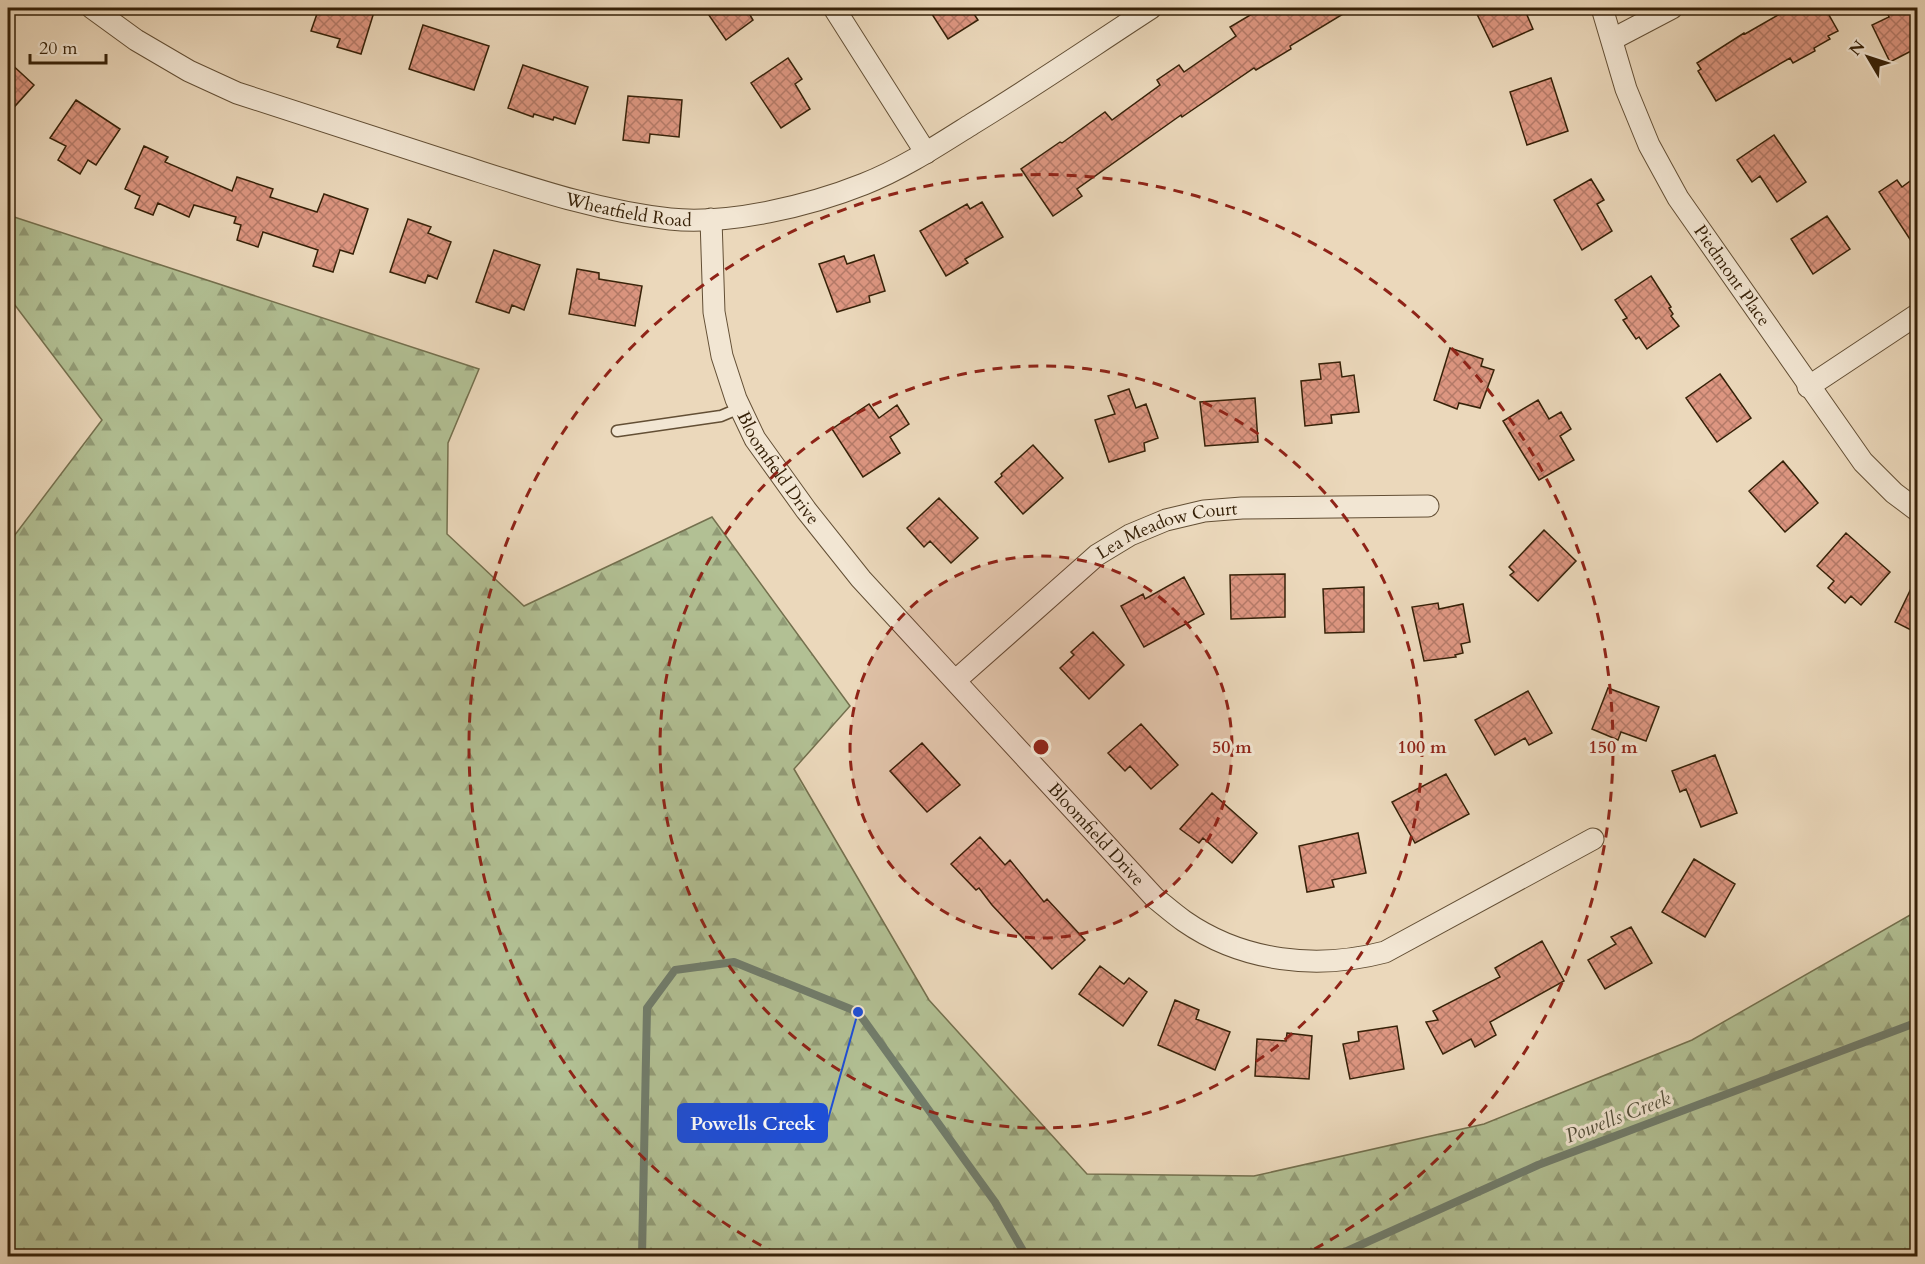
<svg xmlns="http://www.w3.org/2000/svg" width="1925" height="1264" viewBox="0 0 1925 1264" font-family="Cardo,serif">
<defs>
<pattern id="forest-firs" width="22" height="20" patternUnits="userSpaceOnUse" patternTransform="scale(1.5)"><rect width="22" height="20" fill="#b2c094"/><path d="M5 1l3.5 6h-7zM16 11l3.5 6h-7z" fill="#929c77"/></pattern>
<pattern id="building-cross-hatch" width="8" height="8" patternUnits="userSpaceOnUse" patternTransform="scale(1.5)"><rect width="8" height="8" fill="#dd9681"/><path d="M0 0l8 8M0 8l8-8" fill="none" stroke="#b47a68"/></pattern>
</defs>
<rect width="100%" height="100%" fill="#ebd8bb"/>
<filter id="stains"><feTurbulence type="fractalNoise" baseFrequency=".00333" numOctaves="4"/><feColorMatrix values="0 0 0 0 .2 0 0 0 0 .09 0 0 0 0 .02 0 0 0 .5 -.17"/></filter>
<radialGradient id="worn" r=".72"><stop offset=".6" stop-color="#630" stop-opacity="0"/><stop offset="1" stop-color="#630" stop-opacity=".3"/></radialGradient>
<path fill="url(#forest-firs)" stroke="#74704e" stroke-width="1.5" d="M 8,215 L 479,369 L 448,443 L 447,534 L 524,606 L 712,517 L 850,706 L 794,769 L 929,1000 L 1087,1174 L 1254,1176 L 1484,1124 L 1692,1040 L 1917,911 L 1917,1256 L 8,1256 L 8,544 L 102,420 L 8,296 Z"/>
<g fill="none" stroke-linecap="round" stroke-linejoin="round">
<path stroke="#717d6c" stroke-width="8" d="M 642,1256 L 647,1008 L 675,970 L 734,962 L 858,1012 L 995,1202 L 1026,1256
M 1336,1256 L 1538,1165 L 1918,1022"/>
</g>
<path fill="url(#building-cross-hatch)" stroke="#362108" stroke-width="1.5" d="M 319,8 L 358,8 L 374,12 L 361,54 L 337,47 L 340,39 L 311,31 Z
M 704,8 L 746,8 L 753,20 L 726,40 Z
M 928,8 L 970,8 L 978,20 L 948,39 Z
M 1262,8 L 1353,8 L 1290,46 L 1291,49 L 1256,70 L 1254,68 L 1182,117 L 1181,115 L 1077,189 L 1082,196 L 1053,216 L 1021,169 L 1060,142 L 1062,143 L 1105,112 L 1112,120 L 1160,85 L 1157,80 L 1179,65 L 1184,72 L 1236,36 L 1230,27 Z
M 1474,8 L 1524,8 L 1533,29 L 1493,47 Z
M 1790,8 L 1825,8 L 1838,31 L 1828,36 L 1830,39 L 1814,48 L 1815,51 L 1793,63 L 1790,58 L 1716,101 L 1698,71 L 1701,69 L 1697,63 L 1744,33 L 1745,34 Z
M 1898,8 L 1917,8 L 1917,48 L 1890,62 L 1872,25 L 1889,17 L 1887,13 Z
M 423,25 L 489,46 L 474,90 L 409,69 Z
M 788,58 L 802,79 L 795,84 L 810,109 L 781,128 L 751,83 Z
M 8,61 L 34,85 L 8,114 Z
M 523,65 L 588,87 L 575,124 L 554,117 L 553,120 L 534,114 L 533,117 L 508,108 Z
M 1551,78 L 1568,131 L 1527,145 L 1510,92 Z
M 628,96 L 682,100 L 679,137 L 650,134 L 649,143 L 623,140 Z
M 76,100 L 120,129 L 96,165 L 88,160 L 80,174 L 58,160 L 66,146 L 50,138 Z
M 1774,135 L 1806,182 L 1777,202 L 1760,176 L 1752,182 L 1737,160 Z
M 144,146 L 168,157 L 165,162 L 232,191 L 237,177 L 273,189 L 270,197 L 317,212 L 324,194 L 368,209 L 353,254 L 340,250 L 333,272 L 313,266 L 318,250 L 263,232 L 258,247 L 237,240 L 241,225 L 234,223 L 236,217 L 194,205 L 189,217 L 158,203 L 153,215 L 135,208 L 140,196 L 125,189 Z
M 1917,176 L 1917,250 L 1879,192 L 1897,180 L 1902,187 Z
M 1591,179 L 1604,200 L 1597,204 L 1612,231 L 1582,250 L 1554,200 Z
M 982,202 L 1003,237 L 965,259 L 968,263 L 946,276 L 920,231 L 967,204 L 970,209 Z
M 1827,216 L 1850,249 L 1813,274 L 1791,239 Z
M 408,219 L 431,227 L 428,233 L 451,242 L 437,279 L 428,275 L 425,283 L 390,272 Z
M 494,250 L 540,265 L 524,310 L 512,305 L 509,313 L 476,302 Z
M 874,255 L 885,291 L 869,296 L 870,302 L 837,312 L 819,264 L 844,256 L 847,264 Z
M 577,269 L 599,273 L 599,279 L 642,286 L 635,326 L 569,314 Z
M 1651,276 L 1671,307 L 1669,308 L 1673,314 L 1671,316 L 1679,326 L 1647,349 L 1639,337 L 1636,339 L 1623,320 L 1627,318 L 1615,300 Z
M 1450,348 L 1483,359 L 1481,366 L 1494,370 L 1480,408 L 1459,403 L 1457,409 L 1434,400 Z
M 1340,362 L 1342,377 L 1354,375 L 1359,412 L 1331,415 L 1332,423 L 1305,426 L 1301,381 L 1321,379 L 1319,364 Z
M 1720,374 L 1751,418 L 1717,442 L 1686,398 Z
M 1129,389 L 1136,408 L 1146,404 L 1158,438 L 1144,443 L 1145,451 L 1109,462 L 1095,420 L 1115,414 L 1108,396 Z
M 1255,398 L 1258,442 L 1205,446 L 1200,402 Z
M 1538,400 L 1549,419 L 1561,412 L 1571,429 L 1560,436 L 1574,460 L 1539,480 L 1503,421 Z
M 869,404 L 879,418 L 897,405 L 909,424 L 890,437 L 900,453 L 863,477 L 832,429 Z
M 1033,445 L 1063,478 L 1023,514 L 995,482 L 1002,476 L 1001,474 Z
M 1783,461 L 1818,503 L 1785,532 L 1749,491 Z
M 939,498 L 978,538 L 951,563 L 930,541 L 924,547 L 907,528 Z
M 1544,530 L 1576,561 L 1538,601 L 1510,575 L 1514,572 L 1509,567 Z
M 1846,533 L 1890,572 L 1861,605 L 1851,596 L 1845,603 L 1828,588 L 1834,581 L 1817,566 Z
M 1285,574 L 1285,617 L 1231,619 L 1230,575 Z
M 1917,576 L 1917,633 L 1895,622 Z
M 1184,577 L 1204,614 L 1144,647 L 1121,606 L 1143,594 L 1145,599 Z
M 1364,587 L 1364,632 L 1325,633 L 1323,589 Z
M 1438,603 L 1439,609 L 1463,604 L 1470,642 L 1461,644 L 1463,653 L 1455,655 L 1456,657 L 1424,661 L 1412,607 Z
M 1093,632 L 1124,665 L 1089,699 L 1060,668 L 1074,655 L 1071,652 Z
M 1608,688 L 1659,707 L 1646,741 L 1621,732 L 1618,740 L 1592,729 Z
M 1528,691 L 1552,733 L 1529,745 L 1525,738 L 1495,755 L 1475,720 Z
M 1141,724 L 1178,765 L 1151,789 L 1130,766 L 1125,771 L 1108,753 Z
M 922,743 L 960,785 L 927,812 L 890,771 Z
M 1715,755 L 1737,813 L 1701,827 L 1686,789 L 1680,792 L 1672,771 Z
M 1446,774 L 1469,814 L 1415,843 L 1392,802 Z
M 1212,793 L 1257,833 L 1232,863 L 1203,838 L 1199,843 L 1180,829 Z
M 1358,833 L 1366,873 L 1332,880 L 1334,887 L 1307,892 L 1299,846 Z
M 980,837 L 1005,865 L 1010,860 L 1044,902 L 1047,899 L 1085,940 L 1052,969 L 992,905 L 979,888 L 976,890 L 951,864 Z
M 1694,859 L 1735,884 L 1705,937 L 1662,912 Z
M 1631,927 L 1652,963 L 1605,989 L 1588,960 L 1616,944 L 1611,937 Z
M 1542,941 L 1564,981 L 1490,1022 L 1496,1035 L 1475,1047 L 1471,1039 L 1443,1054 L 1426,1022 L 1438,1020 L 1433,1011 L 1500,977 L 1495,968 Z
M 1100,966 L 1124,984 L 1129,978 L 1147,992 L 1123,1026 L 1079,994 Z
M 1175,1000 L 1199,1010 L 1196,1019 L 1230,1032 L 1215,1070 L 1158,1045 Z
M 1397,1026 L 1404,1069 L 1350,1079 L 1343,1044 L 1359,1041 L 1358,1032 Z
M 1287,1033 L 1312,1036 L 1309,1079 L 1255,1076 L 1257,1039 L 1286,1041 Z"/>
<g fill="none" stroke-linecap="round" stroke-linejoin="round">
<defs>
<path id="service" d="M 617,431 L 721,416 L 740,408"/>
<g id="minor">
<path id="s1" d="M 92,8 L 136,40 L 189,71 L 237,93 C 311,117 385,141 459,165 C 528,187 597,211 670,219 C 729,225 809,206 864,184 C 902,169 937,146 972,124 C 1033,87 1091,47 1151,8"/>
<path d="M 834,8 L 926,153"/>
<path id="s2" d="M 1602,8 L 1626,89 L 1649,145 L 1678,198 L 1863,462 L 1894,493 L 1918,511"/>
<path d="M 1613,39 L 1672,8"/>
<path id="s3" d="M 711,219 L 714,312 L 722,356 L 736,399 L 755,439 L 806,510 L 861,579 L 1155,898 C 1165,906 1174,914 1184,921 C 1243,962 1317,970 1385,952 L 1593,839"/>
<path d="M 1808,387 L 1918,314"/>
<path id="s4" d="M 956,680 L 1097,555 L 1130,535 L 1166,520 L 1204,511 L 1242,508 L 1428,506"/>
</g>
</defs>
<use href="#service" stroke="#634f35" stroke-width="13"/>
<use href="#minor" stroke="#634f35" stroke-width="23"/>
<use href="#service" stroke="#f2e6d3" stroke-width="10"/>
<use href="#minor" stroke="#f2e6d3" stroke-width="21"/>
</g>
<circle cx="1041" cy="747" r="191" fill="#8f2418" fill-opacity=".12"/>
<g fill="none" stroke="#8f2418" stroke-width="3" stroke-dasharray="10 8">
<circle cx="1041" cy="747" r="191"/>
<circle cx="1041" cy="747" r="381"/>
<path d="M777 1254A572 572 0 1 1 1305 1254"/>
</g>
<g text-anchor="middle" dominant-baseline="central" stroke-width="6" stroke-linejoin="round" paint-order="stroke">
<g font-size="18" fill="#362108" stroke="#f2e6d3">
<text stroke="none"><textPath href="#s1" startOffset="578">Wheatfield Road</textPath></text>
<text stroke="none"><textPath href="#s2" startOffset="300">Piedmont Place</textPath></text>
<text stroke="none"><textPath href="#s3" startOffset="264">Bloomfield Drive</textPath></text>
<text stroke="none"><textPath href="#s4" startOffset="264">Lea Meadow Court</textPath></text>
<text stroke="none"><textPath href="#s3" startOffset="750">Bloomfield Drive</textPath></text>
</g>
<g font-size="20" font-style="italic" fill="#534f3a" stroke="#f2e6d3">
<text transform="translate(1618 1117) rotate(-21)">Powells Creek</text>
</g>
</g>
<circle cx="1041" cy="747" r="9" fill="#8f2418" stroke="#f2e6d3" stroke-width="3"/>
<g font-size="18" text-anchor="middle" font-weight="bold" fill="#8f2418" stroke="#f2e6d3" stroke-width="6" stroke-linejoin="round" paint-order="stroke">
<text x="1232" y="753">50 m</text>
<text x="1422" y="753">100 m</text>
<text x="1613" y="753">150 m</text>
</g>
<path fill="none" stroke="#1d4ed8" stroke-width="2" d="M858 1012L827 1123"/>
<circle fill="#1d4ed8" stroke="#f2e6d3" stroke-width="2" cx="858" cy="1012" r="6"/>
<rect fill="#1d4ed8" stroke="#1d4ed8" stroke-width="2" x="678" y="1104" width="149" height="38" rx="6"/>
<g font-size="20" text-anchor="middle" font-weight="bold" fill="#fff">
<text x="753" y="1130">Powells Creek</text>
</g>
<rect width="1925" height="1264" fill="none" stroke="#ebd8bb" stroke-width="30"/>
<rect x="9" y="9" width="1907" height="1246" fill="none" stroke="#362108" stroke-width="3"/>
<rect x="15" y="15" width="1895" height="1234" fill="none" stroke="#362108" stroke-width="1.5"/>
<g transform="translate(1868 57) rotate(309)" stroke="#f2e6d3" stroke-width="4.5" paint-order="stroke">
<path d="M0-4.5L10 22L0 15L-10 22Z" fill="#362108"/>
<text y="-9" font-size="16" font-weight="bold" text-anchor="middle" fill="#362108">N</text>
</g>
<path d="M30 54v9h76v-9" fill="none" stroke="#362108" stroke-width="3"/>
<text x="39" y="54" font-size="18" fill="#362108" stroke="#f2e6d3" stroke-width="4.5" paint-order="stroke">20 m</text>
<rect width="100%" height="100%" filter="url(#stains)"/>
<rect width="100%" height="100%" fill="url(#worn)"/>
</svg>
